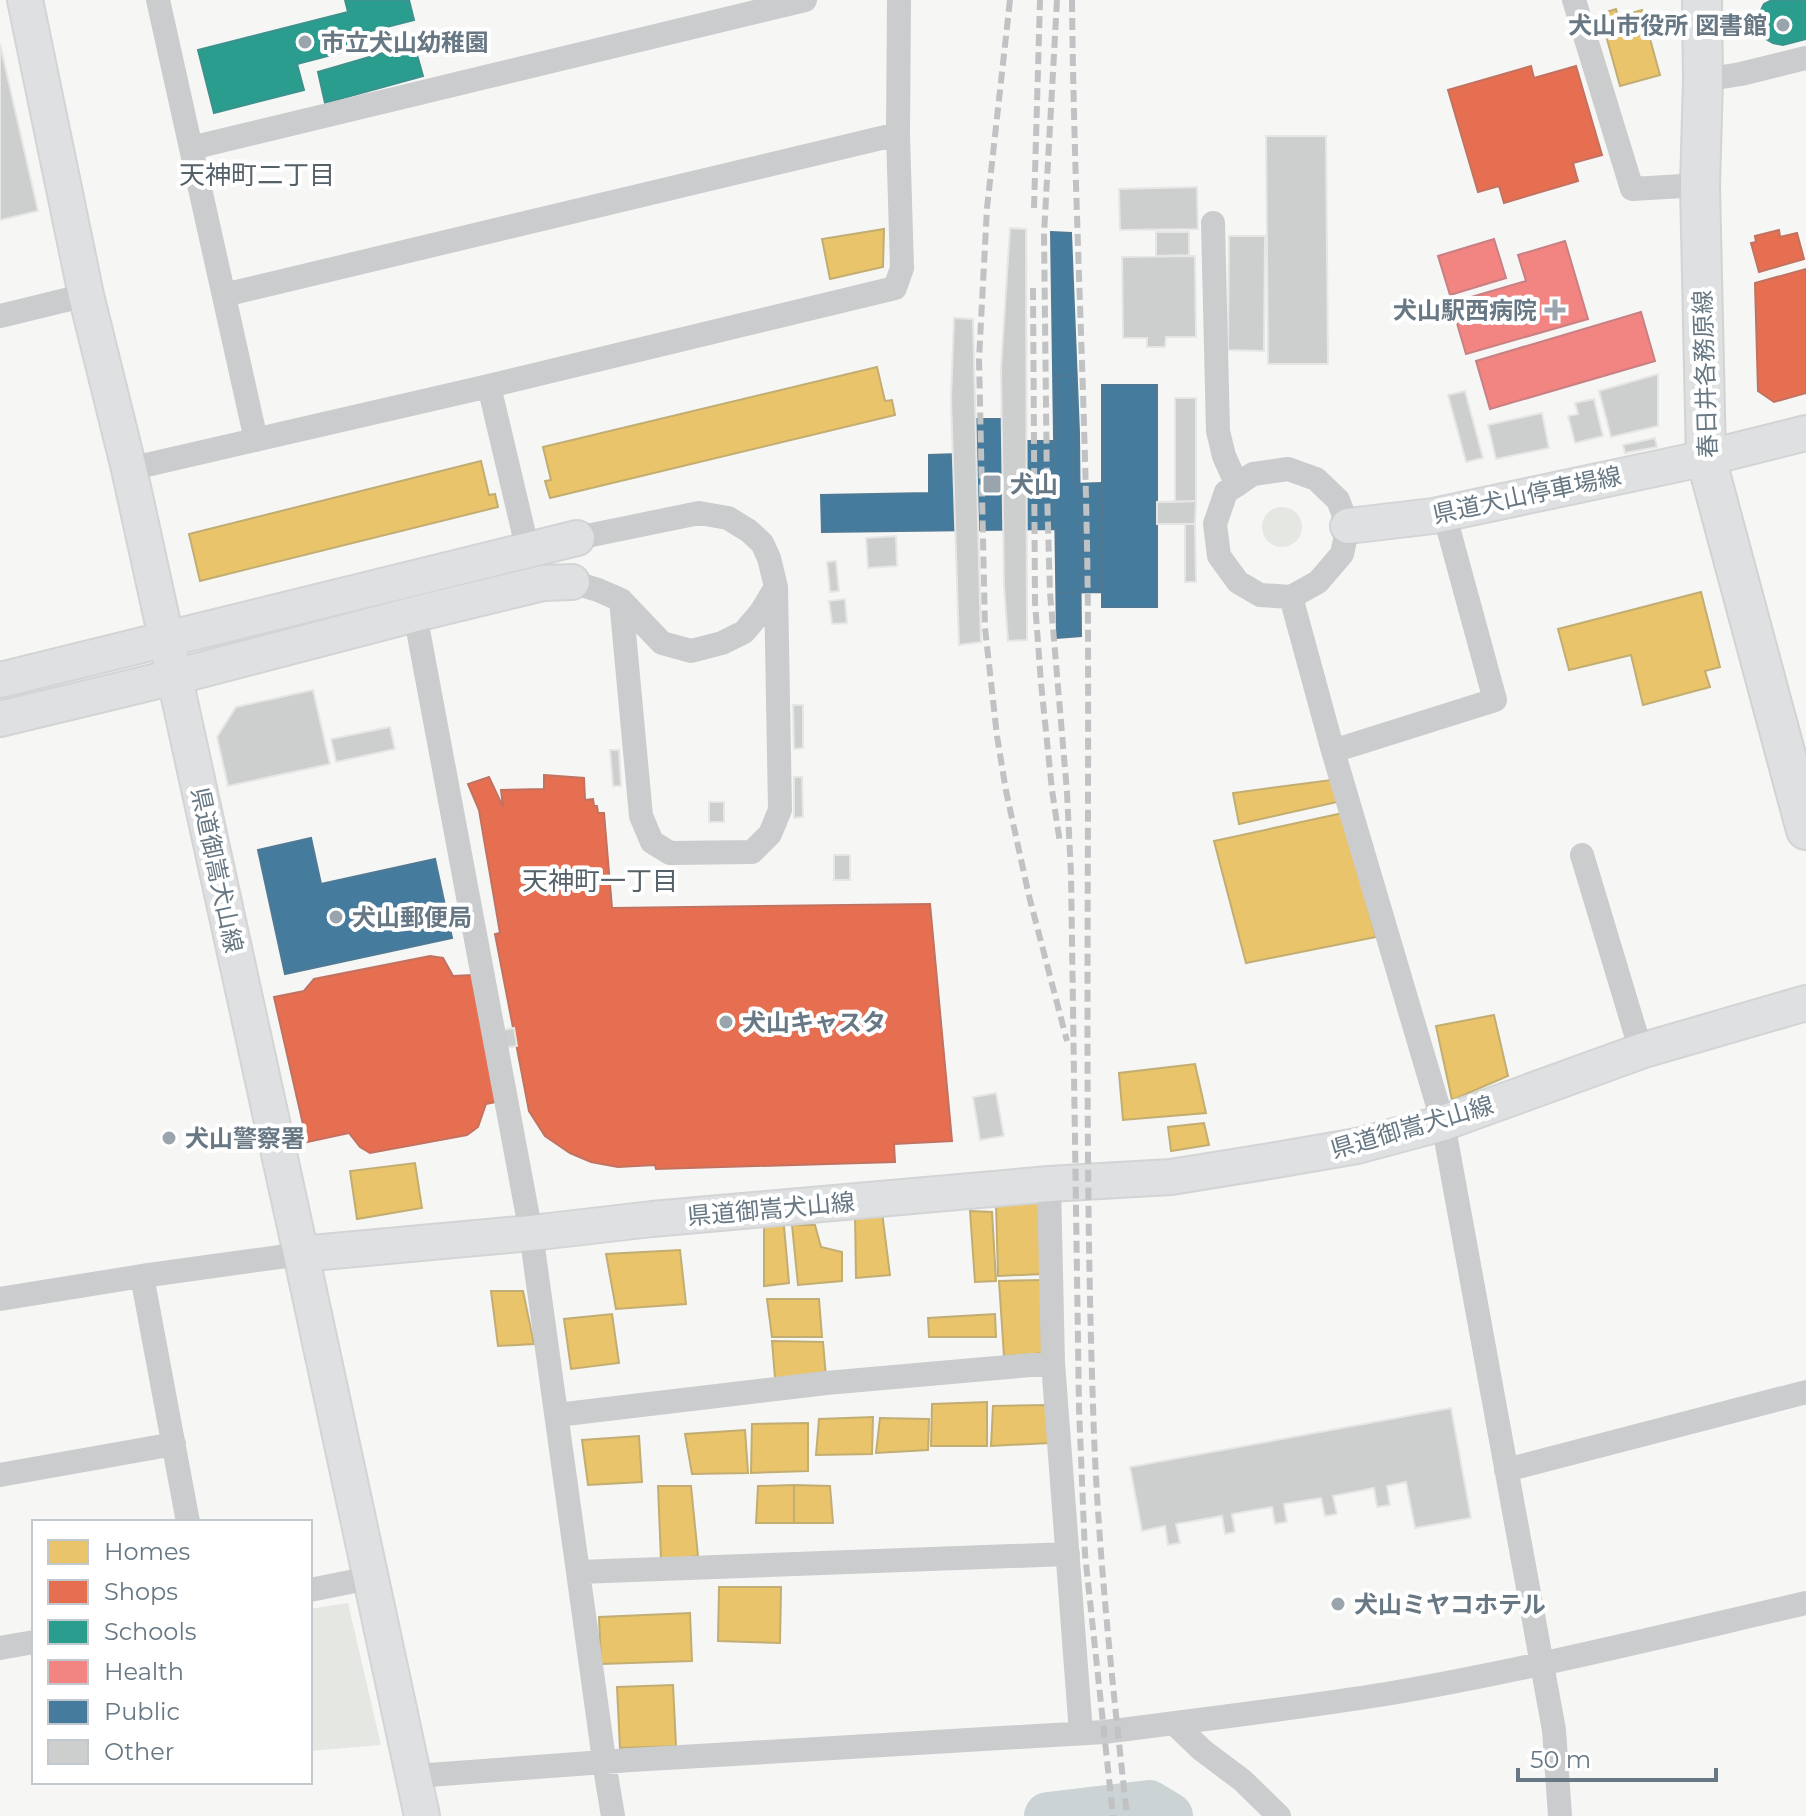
<svg xmlns="http://www.w3.org/2000/svg" width="1806" height="1816" viewBox="0 0 1806 1816" font-family="Montserrat,'Noto Sans JP',sans-serif">
<rect width="100%" height="100%" fill="#f6f6f5"/>
<path fill="#e5e8e2" d="M1262 527a20 20 0 1 1 40 0a20 20 0 1 1-40 0Z
M 348,1603 L 381,1745 L 310,1751 L 310,1609 Z"/>
<path fill="#e9c46a" stroke="#c2ad72" stroke-width="2" d="M 1616,9 L 1618,17 L 1642,10 L 1660,75 L 1620,86 L 1600,14 Z
M 884,229 L 883,267 L 830,279 L 822,239 Z
M 877,367 L 885,401 L 892,400 L 895,415 L 550,498 L 545,481 L 551,480 L 543,447 Z
M 481,461 L 489,495 L 495,494 L 498,507 L 200,581 L 189,534 Z
M 1701,592 L 1720,667 L 1705,671 L 1710,687 L 1643,705 L 1631,655 L 1569,670 L 1558,629 Z
M 1331,780 L 1337,802 L 1239,824 L 1233,793 Z
M 1343,813 L 1376,937 L 1246,963 L 1214,841 Z
M 1494,1015 L 1508,1076 L 1452,1100 L 1436,1026 Z
M 1195,1064 L 1206,1113 L 1123,1120 L 1119,1073 Z
M 1204,1123 L 1209,1145 L 1171,1151 L 1168,1127 Z
M 415,1163 L 422,1208 L 357,1219 L 350,1171 Z
M 996,1203 L 1040,1203 L 1043,1274 L 998,1276 Z
M 970,1211 L 992,1212 L 996,1281 L 975,1282 Z
M 855,1212 L 882,1212 L 890,1275 L 856,1278 Z
M 764,1223 L 784,1226 L 789,1283 L 764,1286 Z
M 792,1225 L 815,1225 L 821,1247 L 842,1252 L 842,1281 L 798,1285 Z
M 680,1250 L 686,1304 L 616,1309 L 606,1254 Z
M 1044,1280 L 1046,1353 L 1004,1356 L 999,1281 Z
M 491,1291 L 523,1291 L 534,1344 L 498,1346 Z
M 767,1299 L 819,1299 L 822,1337 L 772,1337 Z
M 612,1314 L 619,1363 L 571,1369 L 564,1319 Z
M 995,1314 L 996,1337 L 929,1337 L 928,1318 Z
M 772,1341 L 823,1342 L 826,1377 L 775,1378 Z
M 987,1402 L 987,1446 L 931,1446 L 932,1404 Z
M 1049,1405 L 1049,1443 L 991,1446 L 993,1406 Z
M 873,1417 L 872,1454 L 816,1455 L 819,1419 Z
M 880,1418 L 929,1419 L 928,1450 L 876,1453 Z
M 808,1423 L 808,1471 L 751,1473 L 752,1424 Z
M 745,1430 L 748,1473 L 692,1474 L 685,1434 Z
M 639,1436 L 642,1482 L 588,1485 L 582,1440 Z
M 794,1485 L 830,1486 L 833,1523 L 794,1523 Z
M 794,1485 L 794,1523 L 756,1523 L 758,1486 Z
M 658,1486 L 691,1486 L 698,1556 L 661,1560 Z
M 719,1587 L 781,1587 L 780,1643 L 718,1641 Z
M 690,1613 L 692,1661 L 601,1664 L 599,1617 Z
M 673,1685 L 676,1746 L 620,1748 L 617,1687 Z"/>
<path fill="#e76f51" stroke="#c17260" stroke-width="2" d="M 1531,66 L 1534,78 L 1576,66 L 1602,155 L 1573,163 L 1578,181 L 1504,203 L 1499,186 L 1478,192 L 1448,90 Z
M 1779,230 L 1780,237 L 1797,233 L 1804,259 L 1759,272 L 1751,243 L 1756,242 L 1755,236 Z
M 1806,269 L 1806,393 L 1774,402 L 1758,391 L 1755,283 Z
M 544,775 L 584,778 L 585,800 L 593,799 L 594,806 L 597,806 L 598,813 L 604,813 L 612,908 L 930,904 L 952,1141 L 894,1144 L 895,1162 L 656,1169 L 655,1165 L 618,1167 L 591,1162 L 570,1153 L 545,1136 L 529,1111 L 495,934 L 500,933 L 479,810 L 468,784 L 489,777 L 503,807 L 501,790 L 544,789 Z
M 430,956 L 443,958 L 453,976 L 472,975 L 501,1101 L 486,1104 L 478,1127 L 467,1135 L 370,1153 L 360,1147 L 349,1133 L 307,1142 L 274,997 L 304,991 L 314,979 Z"/>
<path fill="#2a9d8f" stroke="#3c928c" stroke-width="2" d="M 345,0 L 409,0 L 414,20 L 355,35 L 358,48 L 297,64 L 304,90 L 214,113 L 198,50 L 348,12 Z
M 1772,0 L 1806,0 L 1806,39 L 1783,45 L 1773,43 L 1766,39 L 1761,33 L 1757,18 L 1764,4 Z
M 414,44 L 423,76 L 325,103 L 318,72 Z"/>
<path fill="#f28482" stroke="#c88083" stroke-width="2" d="M 1494,239 L 1506,278 L 1450,295 L 1438,256 Z
M 1565,241 L 1588,319 L 1466,354 L 1451,303 L 1526,281 L 1518,255 Z
M 1641,312 L 1655,361 L 1490,409 L 1476,361 Z"/>
<path fill="#457b9d" stroke="#4f7a96" stroke-width="2" d="M 1051,232 L 1071,233 L 1079,433 L 1081,636 L 1057,638 Z
M 1057,376 L 1072,376 L 1073,484 L 1100,483 L 1101,592 L 1057,593 L 1057,529 L 822,532 L 821,495 L 929,493 L 929,455 L 959,454 L 959,397 L 970,397 L 970,419 L 1008,419 L 1007,397 L 1022,396 L 1022,441 L 1058,441 Z
M 1102,385 L 1157,385 L 1157,607 L 1102,607 Z
M 311,838 L 321,884 L 435,859 L 452,938 L 285,974 L 258,850 Z"/>
<g fill="none" stroke-linecap="round" stroke-linejoin="round">
<path stroke="#cbd3d5" stroke-width="48" d="M 1048,1816 L 1149,1804 L 1169,1816"/>
</g>
<path fill="#cdcfcf" stroke="#e6e6e5" stroke-width="2" d="M 0,44 L 38,211 L 0,220 Z
M 1266,136 L 1326,136 L 1328,364 L 1268,364 Z
M 1197,187 L 1198,229 L 1120,230 L 1119,189 Z
M 1010,228 L 1026,229 L 1027,640 L 1008,641 L 1004,586 L 1001,368 Z
M 1156,232 L 1189,232 L 1189,255 L 1156,256 Z
M 1229,236 L 1265,236 L 1264,351 L 1228,350 Z
M 1195,256 L 1196,337 L 1166,337 L 1165,347 L 1147,347 L 1147,338 L 1123,338 L 1122,257 Z
M 954,318 L 973,319 L 981,642 L 959,645 L 951,399 Z
M 1658,374 L 1658,426 L 1611,437 L 1599,391 Z
M 1465,391 L 1483,458 L 1466,462 L 1448,395 Z
M 1175,398 L 1196,398 L 1196,501 L 1175,502 Z
M 1594,399 L 1603,436 L 1575,443 L 1568,416 L 1578,414 L 1575,403 Z
M 1542,413 L 1549,448 L 1496,459 L 1488,425 Z
M 1655,438 L 1657,447 L 1625,453 L 1623,445 Z
M 1196,501 L 1195,524 L 1157,524 L 1157,502 Z
M 1185,524 L 1195,524 L 1196,582 L 1185,582 Z
M 896,536 L 897,566 L 868,568 L 866,538 Z
M 836,561 L 839,591 L 830,592 L 827,562 Z
M 845,599 L 847,623 L 832,624 L 829,601 Z
M 313,690 L 330,764 L 228,786 L 217,737 L 236,707 Z
M 793,705 L 803,705 L 803,748 L 794,749 Z
M 390,727 L 395,749 L 336,762 L 331,739 Z
M 610,750 L 619,750 L 621,786 L 613,786 Z
M 794,777 L 802,777 L 803,817 L 794,818 Z
M 709,802 L 724,802 L 724,822 L 709,822 Z
M 834,855 L 850,855 L 850,880 L 834,880 Z
M 514,1028 L 517,1046 L 492,1050 L 489,1032 Z
M 996,1093 L 1004,1136 L 980,1140 L 973,1097 Z
M 1451,1408 L 1471,1518 L 1415,1528 L 1406,1482 L 1387,1486 L 1390,1505 L 1377,1507 L 1374,1488 L 1333,1496 L 1337,1514 L 1325,1516 L 1321,1498 L 1284,1504 L 1287,1522 L 1275,1524 L 1272,1507 L 1232,1514 L 1235,1532 L 1225,1534 L 1222,1516 L 1176,1524 L 1180,1543 L 1168,1545 L 1165,1526 L 1142,1531 L 1130,1467 Z"/>
<g fill="none" stroke-linecap="round" stroke-linejoin="round">
<defs>
<path id="secondary" d="M 25,0 L 86,295 L 129,469 L 301,1254 L 422,1816
M 1348,526 L 1433,516 L 1706,458 L 1806,433
M 0,680 L 577,538
M 0,719 L 174,677 L 415,614 L 543,583 L 572,582
M 301,1254 L 531,1233 L 652,1219 L 1049,1184 L 1171,1177 L 1276,1160 L 1357,1146 L 1443,1123 L 1644,1050 L 1806,1003"/>
<path id="primary" d="M 1702,0 L 1703,80 L 1700,185 L 1706,458 L 1806,830"/>
</defs>
<use href="#secondary" stroke="#d3d4d5" stroke-width="38"/>
<use href="#primary" stroke="#d2d3d3" stroke-width="42"/>
<path stroke="#cbcccd" stroke-width="24" d="M 158,0 L 256,440
M 1574,0 L 1632,189 L 1700,185
M 1703,80 L 1741,74 L 1806,58
M 191,148 L 805,0
M 1213,223 L 1218,431 L 1224,456 L 1237,485
M 224,295 L 898,134
M 0,316 L 86,295
M 489,386 L 528,551
M 129,469 L 489,386 L 895,288 L 902,268 L 898,134 L 899,0
M 1288,469 L 1316,479 L 1338,500 L 1348,526 L 1342,554 L 1318,582 L 1291,597 L 1260,595 L 1238,582 L 1219,556 L 1215,524 L 1226,492 L 1253,474 Z
M 572,582 L 598,590 L 621,600 L 641,816 L 652,842 L 670,853 L 752,852 L 770,834 L 780,810 L 776,587 L 769,558 L 762,543 L 749,531 L 728,518 L 699,513 L 577,538
M 1291,597 L 1333,751 L 1443,1123 L 1554,1730 L 1560,1816
M 621,600 L 662,643 L 691,651 L 722,643 L 744,632 L 761,612 L 776,587
M 415,614 L 531,1233 L 606,1774 L 613,1816
M 1333,751 L 1495,700 L 1444,513
M 1582,855 L 1641,1051
M 1049,1184 L 1053,1363 L 1081,1733
M 142,1276 L 188,1522
M 0,1299 L 142,1276 L 301,1254
M 557,1415 L 826,1383 L 1053,1363
M 1506,1470 L 1806,1392
M 0,1475 L 174,1444
M 579,1572 L 1068,1554
M 310,1590 L 370,1578
M 0,1648 L 34,1642
M 1175,1724 L 1202,1750 L 1242,1780 L 1279,1816
M 415,1776 L 631,1760 L 1104,1732 C 1198,1720 1292,1709 1386,1694 C 1527,1670 1667,1635 1806,1603"/>
<use href="#secondary" stroke="#dfe0e1" stroke-width="34"/>
<use href="#primary" stroke="#dfe0e1" stroke-width="38"/>
<path stroke="#c0c2c3" stroke-width="6" stroke-dasharray="12 6" stroke-linecap="butt" d="M 1010,0 L 987,208 L 979,359 L 985,628 L 997,736 L 1006,791 L 1029,896 L 1067,1041
M 1057,0 L 1044,234 L 1047,491 L 1050,593 L 1067,792 L 1071,874 L 1079,1408 L 1085,1554 L 1113,1816
M 1072,0 C 1074,210 1087,420 1088,630 C 1089,889 1084,1148 1093,1406 C 1097,1543 1112,1680 1127,1816
M 1034,208 L 1040,0
M 1033,288 L 1035,602 L 1041,683 L 1052,790 L 1060,843"/>
</g>
<g fill="#99a4ac" stroke="#fff" stroke-width="3">
<circle cx="1783" cy="25" r="8"/>
<circle cx="305" cy="42" r="8"/>
<path d="M1551 298h8v8h8v8h-8v8h-8v-8h-8v-8h8z"/>
<rect x="982" y="474" width="20" height="20" rx="4"/>
<circle cx="336" cy="917" r="8"/>
<circle cx="726" cy="1022" r="8"/>
<circle cx="169" cy="1138" r="8"/>
<circle cx="1338" cy="1604" r="8"/>
</g>
<g text-anchor="middle" dominant-baseline="central" stroke-width="8" stroke-linejoin="round" paint-order="stroke">
<g font-size="24" font-weight="bold" fill="#677884" stroke="#fff" text-anchor="start">
<text x="1767" y="25" text-anchor="end">犬山市役所 図書館</text>
<text x="321" y="42">市立犬山幼稚園</text>
<text x="1537" y="310" text-anchor="end">犬山駅西病院</text>
<text x="1010" y="484">犬山</text>
<text x="352" y="917">犬山郵便局</text>
<text x="742" y="1022">犬山キャスタ</text>
<text x="185" y="1138">犬山警察署</text>
<text x="1354" y="1604">犬山ミヤコホテル</text>
</g>
<g font-size="24" fill="#677884" stroke="#fff">
<text transform="translate(1705 374) rotate(-92)">春日井各務原線</text>
<text transform="translate(1527 495) rotate(-12)">県道犬山停車場線</text>
<text transform="translate(217 870) rotate(78)">県道御嵩犬山線</text>
<text transform="translate(1412 1127) rotate(-16)">県道御嵩犬山線</text>
<text transform="translate(771 1209) rotate(-5)">県道御嵩犬山線</text>
</g>
<g font-size="26" fill="#556169" stroke="#fff">
<text x="257" y="175">天神町二丁目</text>
<text x="600" y="881">天神町一丁目</text>
</g>
</g>
<rect x="32" y="1520" width="280" height="264" fill="#ffffff" stroke="#c2c9ce" stroke-width="2"/>
<rect x="48" y="1540" width="40" height="24" fill="#e9c46a" stroke="#c2c9ce" stroke-width="2"/>
<text x="104" y="1560" font-size="24" fill="#677884">Homes</text>
<rect x="48" y="1580" width="40" height="24" fill="#e76f51" stroke="#c2c9ce" stroke-width="2"/>
<text x="104" y="1600" font-size="24" fill="#677884">Shops</text>
<rect x="48" y="1620" width="40" height="24" fill="#2a9d8f" stroke="#c2c9ce" stroke-width="2"/>
<text x="104" y="1640" font-size="24" fill="#677884">Schools</text>
<rect x="48" y="1660" width="40" height="24" fill="#f28482" stroke="#c2c9ce" stroke-width="2"/>
<text x="104" y="1680" font-size="24" fill="#677884">Health</text>
<rect x="48" y="1700" width="40" height="24" fill="#457b9d" stroke="#c2c9ce" stroke-width="2"/>
<text x="104" y="1720" font-size="24" fill="#677884">Public</text>
<rect x="48" y="1740" width="40" height="24" fill="#cdcfcf" stroke="#c2c9ce" stroke-width="2"/>
<text x="104" y="1760" font-size="24" fill="#677884">Other</text>
<path d="M1518 1768v12h198v-12" fill="none" stroke="#677884" stroke-width="4"/>
<text x="1530" y="1768" font-size="24" fill="#677884" stroke="#ffffff" stroke-width="6" paint-order="stroke">50 m</text>
</svg>
